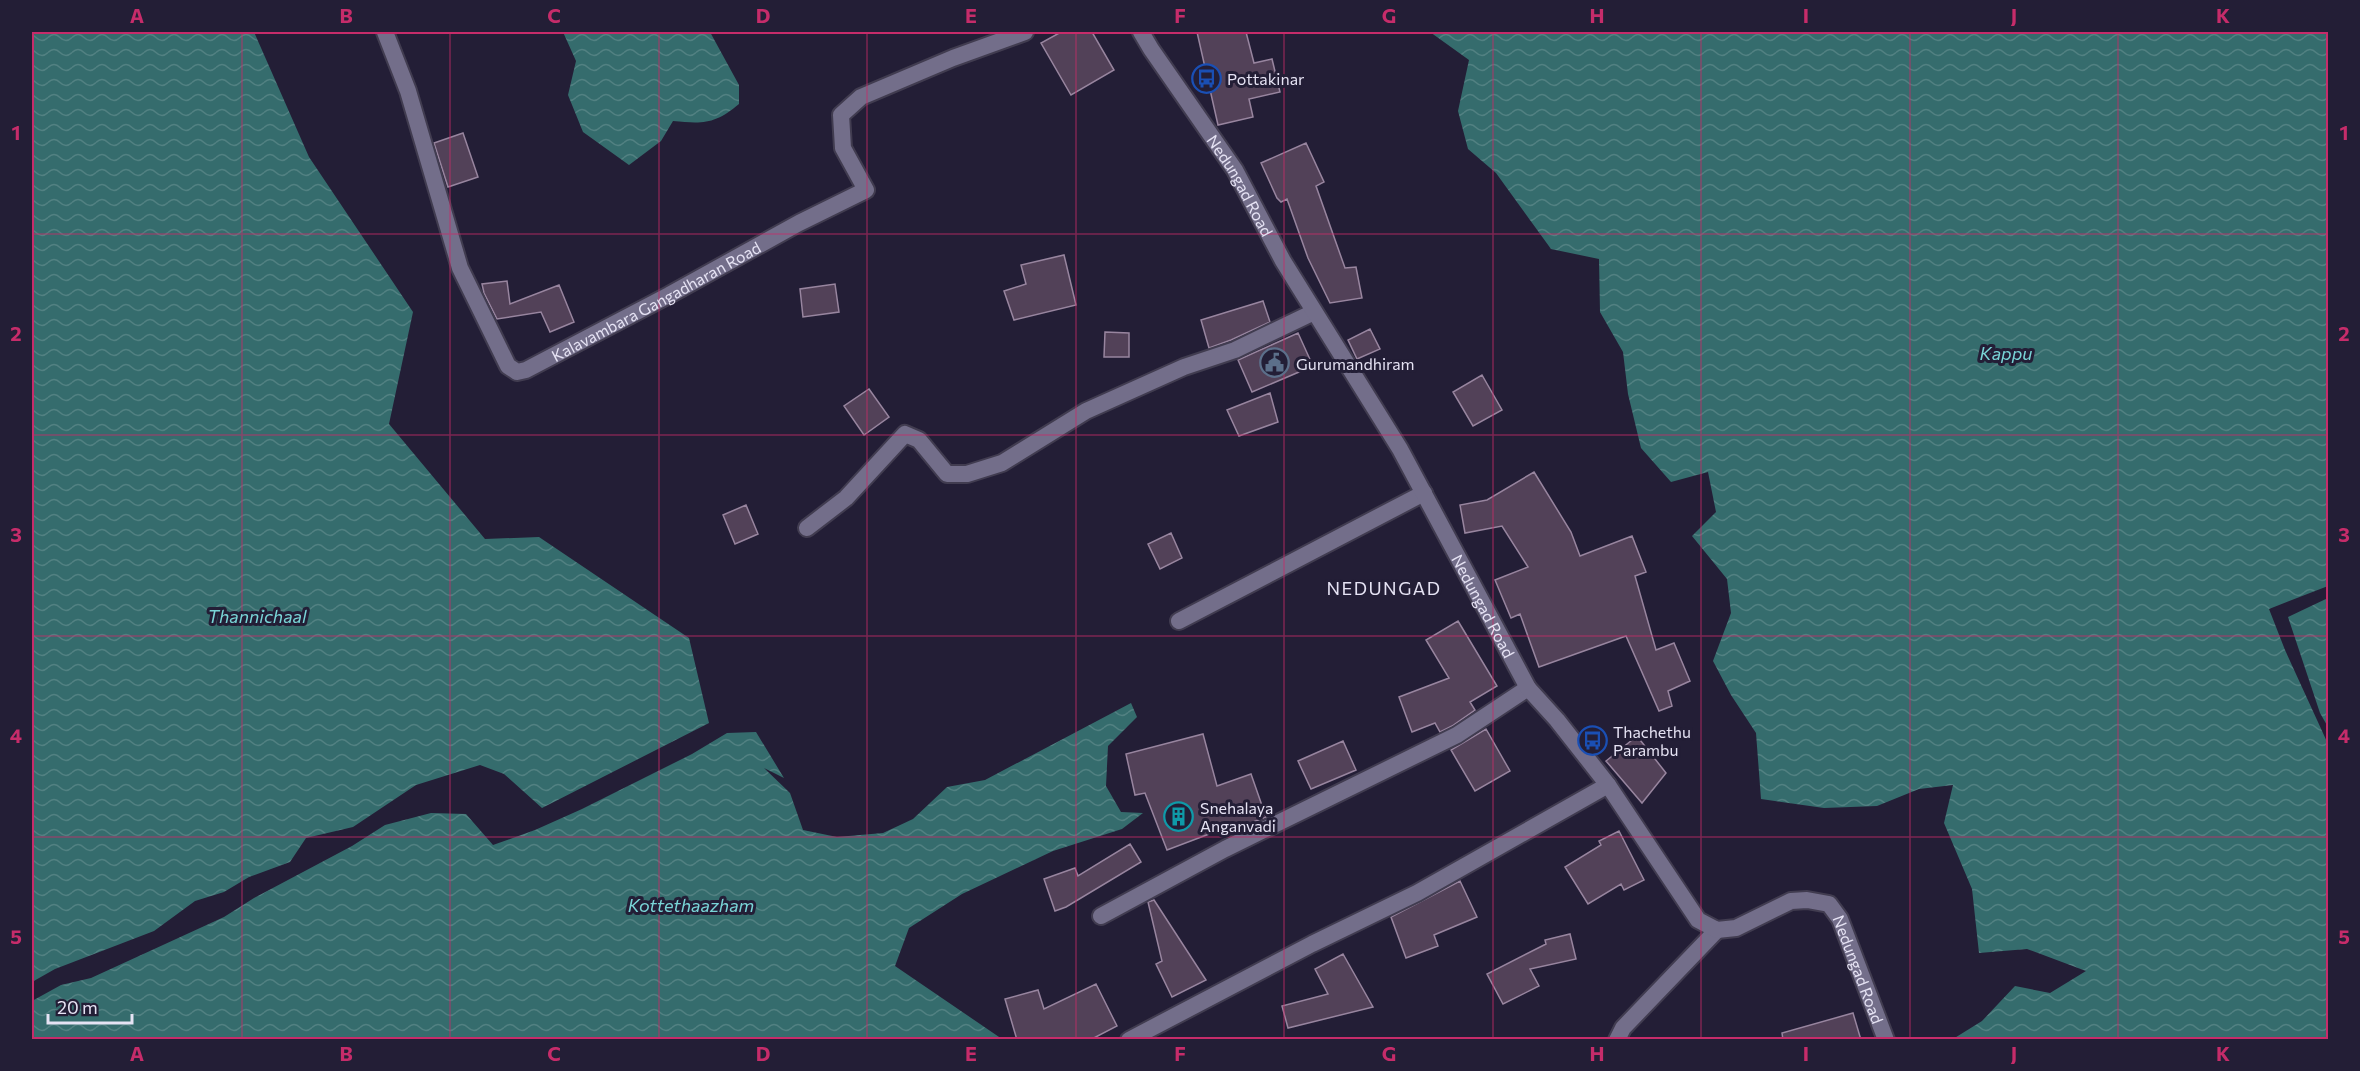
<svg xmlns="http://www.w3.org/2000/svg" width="2360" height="1071" viewBox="0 0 2360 1071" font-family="Commissioner,sans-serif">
<defs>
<pattern id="water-waves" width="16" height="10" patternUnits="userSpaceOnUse" patternTransform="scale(1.5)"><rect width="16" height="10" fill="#356c6d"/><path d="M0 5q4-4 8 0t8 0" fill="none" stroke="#528182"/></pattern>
</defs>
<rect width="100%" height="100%" fill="#231e36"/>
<path fill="url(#water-waves)" d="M 32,32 L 254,32 L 309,157 L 413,312 L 389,424 L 485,539 L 539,537 L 689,638 L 709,723 L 542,808 L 504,774 L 480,765 L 416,785 L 353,827 L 306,838 L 290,862 L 249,877 L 224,892 L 195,901 L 154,931 L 55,969 L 32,982 Z
M 563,32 L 710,32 L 739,85 L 739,104 C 715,124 704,124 673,121 L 661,141 L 629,165 L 583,132 L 568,95 L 576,61 Z
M 1430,32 L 2328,32 L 2328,586 L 2269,609 L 2285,650 L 2328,744 L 2328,1039 L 1953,1039 L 1982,1021 L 2015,986 L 2050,993 L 2086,971 L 2027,949 L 1979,953 L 1972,889 L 1944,823 L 1953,785 L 1919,789 L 1877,806 L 1824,808 L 1761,799 L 1756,733 L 1731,695 L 1713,661 L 1731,613 L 1727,579 L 1692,536 L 1716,512 L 1708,472 L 1671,482 L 1641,448 L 1628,394 L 1623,352 L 1600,312 L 1599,259 L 1551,249 L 1496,173 L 1468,149 L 1458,111 L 1469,60 Z
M 2328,598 L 2328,727 L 2320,713 L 2288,617 Z
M 1131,703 L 1137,717 L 1108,746 L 1106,786 L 1121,812 L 1143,813 L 1122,829 L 1053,851 L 962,894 L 909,928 L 895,966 L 1002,1039 L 32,1039 L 32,1001 L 61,985 L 91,978 L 224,917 L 254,898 L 352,846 L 385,825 L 431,813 L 466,814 L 493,845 L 535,830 L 582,809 L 692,754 L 727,733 L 756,732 L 784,778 L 764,768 L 790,793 L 803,830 L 837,837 L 883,833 L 913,819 L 947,787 L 985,780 Z"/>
<path fill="#524158" stroke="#98859f" stroke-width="1.5" d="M 1061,32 L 1092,32 L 1114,70 L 1071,95 L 1041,43 Z
M 1197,32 L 1246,32 L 1254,63 L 1272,59 L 1280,92 L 1249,99 L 1253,117 L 1218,125 Z
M 463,133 L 478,177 L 448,187 L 434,143 Z
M 1306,143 L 1324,182 L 1316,186 L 1345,268 L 1356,267 L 1362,298 L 1330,303 L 1308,258 L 1287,199 L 1281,202 L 1277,198 L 1261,163 Z
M 1064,255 L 1076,305 L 1014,320 L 1004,291 L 1026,284 L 1021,265 Z
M 507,281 L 510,304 L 559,285 L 574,322 L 550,332 L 541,312 L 497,319 L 484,293 L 482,284 Z
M 835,284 L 839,312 L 803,317 L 800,289 Z
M 1263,301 L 1270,322 L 1231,340 L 1209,348 L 1201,320 Z
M 1370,329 L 1380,349 L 1357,359 L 1348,340 Z
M 1105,332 L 1129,333 L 1129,357 L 1104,357 Z
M 1298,333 L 1313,366 L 1252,392 L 1238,360 Z
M 1482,375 L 1502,410 L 1473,426 L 1453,392 Z
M 869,389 L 889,417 L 864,435 L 844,406 Z
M 1270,393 L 1278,422 L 1239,436 L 1227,410 Z
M 1534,472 L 1571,532 L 1580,556 L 1632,536 L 1646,572 L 1635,576 L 1656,650 L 1674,643 L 1690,681 L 1668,691 L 1672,706 L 1659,711 L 1626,636 L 1539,667 L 1520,614 L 1511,618 L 1495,580 L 1528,567 L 1502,526 L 1465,533 L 1460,505 L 1487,500 Z
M 746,505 L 758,534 L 735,544 L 723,515 Z
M 1171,533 L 1182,558 L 1160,569 L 1148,544 Z
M 1458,621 L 1497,686 L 1470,702 L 1475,710 L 1452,726 L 1440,732 L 1435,723 L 1412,732 L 1399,697 L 1449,678 L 1426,640 Z
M 1486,729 L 1510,771 L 1475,791 L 1451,750 Z
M 1203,734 L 1217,786 L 1251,774 L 1266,817 L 1235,829 L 1233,825 L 1167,850 L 1145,793 L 1135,795 L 1126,754 Z
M 1637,736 L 1666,773 L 1642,803 L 1606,761 Z
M 1343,741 L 1356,770 L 1311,789 L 1298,761 Z
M 1619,831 L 1644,880 L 1624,890 L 1621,884 L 1588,904 L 1565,867 L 1601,845 L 1599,841 Z
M 1130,844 L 1141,862 L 1066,907 L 1055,911 L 1044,879 L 1075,868 L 1078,876 Z
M 1460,881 L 1477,917 L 1434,935 L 1438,946 L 1406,958 L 1391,917 Z
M 1154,900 L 1206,980 L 1172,997 L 1156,964 L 1162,961 L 1148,902 Z
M 1570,934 L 1576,959 L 1530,969 L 1539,986 L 1503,1004 L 1487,974 L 1546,944 L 1545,940 Z
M 1343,954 L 1373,1007 L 1288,1028 L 1282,1006 L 1328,994 L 1315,969 Z
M 1096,984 L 1117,1026 L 1090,1040 L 1017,1040 L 1005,999 L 1038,990 L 1044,1009 Z
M 1853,1013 L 1861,1040 L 1783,1040 L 1782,1033 Z"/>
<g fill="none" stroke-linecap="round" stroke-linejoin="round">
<defs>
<g id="minor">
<path id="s1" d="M 385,32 L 408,91 L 460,268 L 508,366 L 517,372 L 526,370 L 669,295 L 799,223 L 866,190 L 843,148 L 841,115 L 861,97 L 953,58 L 1025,32"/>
<path d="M 807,528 L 846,498 L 905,434 L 919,440 L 947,474 L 967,474 L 1002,463 L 1086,411 L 1184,367 L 1235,350 L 1314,312"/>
<path d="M 1179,621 L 1424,493"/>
<path d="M 1101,916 L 1225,849 L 1457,735 L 1528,688"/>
<path d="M 1129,1040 L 1312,944 L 1417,893 L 1608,785"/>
<path d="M 1617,1040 L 1623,1028 L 1717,930"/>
</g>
<g id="secondary">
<path id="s2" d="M 1141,32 L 1151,49 L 1235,170 L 1283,261 L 1400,449 L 1528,688 L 1557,720 L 1608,785 L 1698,920 L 1717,930 L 1736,928 L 1791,901 L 1807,900 L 1829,904 L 1840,919 L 1886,1040"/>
</g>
</defs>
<use href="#minor" stroke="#413c50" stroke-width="20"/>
<use href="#secondary" stroke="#413c50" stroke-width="20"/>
<use href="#minor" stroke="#736e8a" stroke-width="16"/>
<use href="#secondary" stroke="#736e8a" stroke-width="16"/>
</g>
<path fill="none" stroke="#c62c6a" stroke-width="1.5" stroke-opacity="0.55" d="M 242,32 L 242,1040M 450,32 L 450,1040M 659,32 L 659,1040M 867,32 L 867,1040M 1076,32 L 1076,1040M 1284,32 L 1284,1040M 1493,32 L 1493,1040M 1701,32 L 1701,1040M 1910,32 L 1910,1040M 2118,32 L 2118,1040M 32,234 L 2328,234M 32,435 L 2328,435M 32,636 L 2328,636M 32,837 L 2328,837"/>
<defs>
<symbol id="bus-ring" viewBox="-11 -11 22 22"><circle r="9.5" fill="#231e36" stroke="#1a4fb4" stroke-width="1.5"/><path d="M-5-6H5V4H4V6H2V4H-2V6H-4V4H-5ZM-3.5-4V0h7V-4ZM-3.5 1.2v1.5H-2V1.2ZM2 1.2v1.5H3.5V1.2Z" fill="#1a4fb4"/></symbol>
<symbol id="civic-ring" viewBox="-11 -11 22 22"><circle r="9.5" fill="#231e36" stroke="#5c6f8a" stroke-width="1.5"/><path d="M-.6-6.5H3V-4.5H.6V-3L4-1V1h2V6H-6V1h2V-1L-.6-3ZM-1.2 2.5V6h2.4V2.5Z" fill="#5c6f8a"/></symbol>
<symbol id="building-ring" viewBox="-11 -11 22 22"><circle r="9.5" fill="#231e36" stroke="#0f9aa8" stroke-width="1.5"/><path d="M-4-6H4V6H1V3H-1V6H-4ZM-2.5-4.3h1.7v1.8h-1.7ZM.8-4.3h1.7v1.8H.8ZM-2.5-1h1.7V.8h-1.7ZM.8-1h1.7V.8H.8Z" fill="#0f9aa8"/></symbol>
</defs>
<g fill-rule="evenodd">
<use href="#bus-ring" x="1190" y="62" width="33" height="33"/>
<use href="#civic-ring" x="1258" y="346" width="33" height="33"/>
<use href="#bus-ring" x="1576" y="724" width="33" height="33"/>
<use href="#building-ring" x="1162" y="800" width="33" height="33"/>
</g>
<g text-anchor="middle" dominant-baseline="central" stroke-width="6" stroke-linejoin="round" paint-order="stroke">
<g font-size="16" fill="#e6e3f4" stroke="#231e36" text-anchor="start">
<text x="1227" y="78">Pottakinar</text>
<text x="1296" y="363">Gurumandhiram</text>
<text x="1613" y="731">Thachethu<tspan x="1613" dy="18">Parambu</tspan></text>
<text x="1200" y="807">Snehalaya<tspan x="1200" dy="18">Anganvadi</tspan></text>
</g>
<g font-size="16" fill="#e6e3f4" stroke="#231e36">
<text stroke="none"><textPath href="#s2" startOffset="183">Nedungad Road</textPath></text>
<text stroke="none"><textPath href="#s1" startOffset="524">Kalavambara Gangadharan Road</textPath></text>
<text stroke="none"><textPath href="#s2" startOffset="669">Nedungad Road</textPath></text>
<text stroke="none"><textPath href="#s2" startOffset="1263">Nedungad Road</textPath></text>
</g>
<g font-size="18" font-style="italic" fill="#79d5d7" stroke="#231e36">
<text x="2006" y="353">Kappu</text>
<text x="257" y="616">Thannichaal</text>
<text x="691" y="905">Kottethaazham</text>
</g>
<g font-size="18" letter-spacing="1.5" fill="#e6e3f4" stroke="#231e36">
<text x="1384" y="588">NEDUNGAD</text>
</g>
</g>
<rect width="2360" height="1071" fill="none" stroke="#231e36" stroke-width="66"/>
<path d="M48 1014v9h84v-9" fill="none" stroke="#e6e3f4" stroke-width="3"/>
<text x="57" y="1014" font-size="18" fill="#e6e3f4" stroke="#231e36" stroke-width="4.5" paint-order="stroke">20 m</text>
<rect x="33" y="33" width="2294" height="1005" fill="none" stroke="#c62c6a" stroke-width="2"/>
<g font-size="20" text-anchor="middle" font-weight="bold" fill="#c62c6a">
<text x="137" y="23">A</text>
<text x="346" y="23">B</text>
<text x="554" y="23">C</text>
<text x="763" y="23">D</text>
<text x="971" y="23">E</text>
<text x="1180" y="23">F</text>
<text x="1389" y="23">G</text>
<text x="1597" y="23">H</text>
<text x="1806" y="23">I</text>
<text x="2014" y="23">J</text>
<text x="2223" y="23">K</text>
<text x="16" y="140">1</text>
<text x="2344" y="140">1</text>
<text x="16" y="341">2</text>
<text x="2344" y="341">2</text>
<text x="16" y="542">3</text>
<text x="2344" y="542">3</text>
<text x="16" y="743">4</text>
<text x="2344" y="743">4</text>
<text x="16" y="944">5</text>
<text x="2344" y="944">5</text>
<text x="137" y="1061">A</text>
<text x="346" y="1061">B</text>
<text x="554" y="1061">C</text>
<text x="763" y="1061">D</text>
<text x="971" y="1061">E</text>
<text x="1180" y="1061">F</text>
<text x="1389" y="1061">G</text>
<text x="1597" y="1061">H</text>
<text x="1806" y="1061">I</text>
<text x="2014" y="1061">J</text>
<text x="2223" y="1061">K</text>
</g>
</svg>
